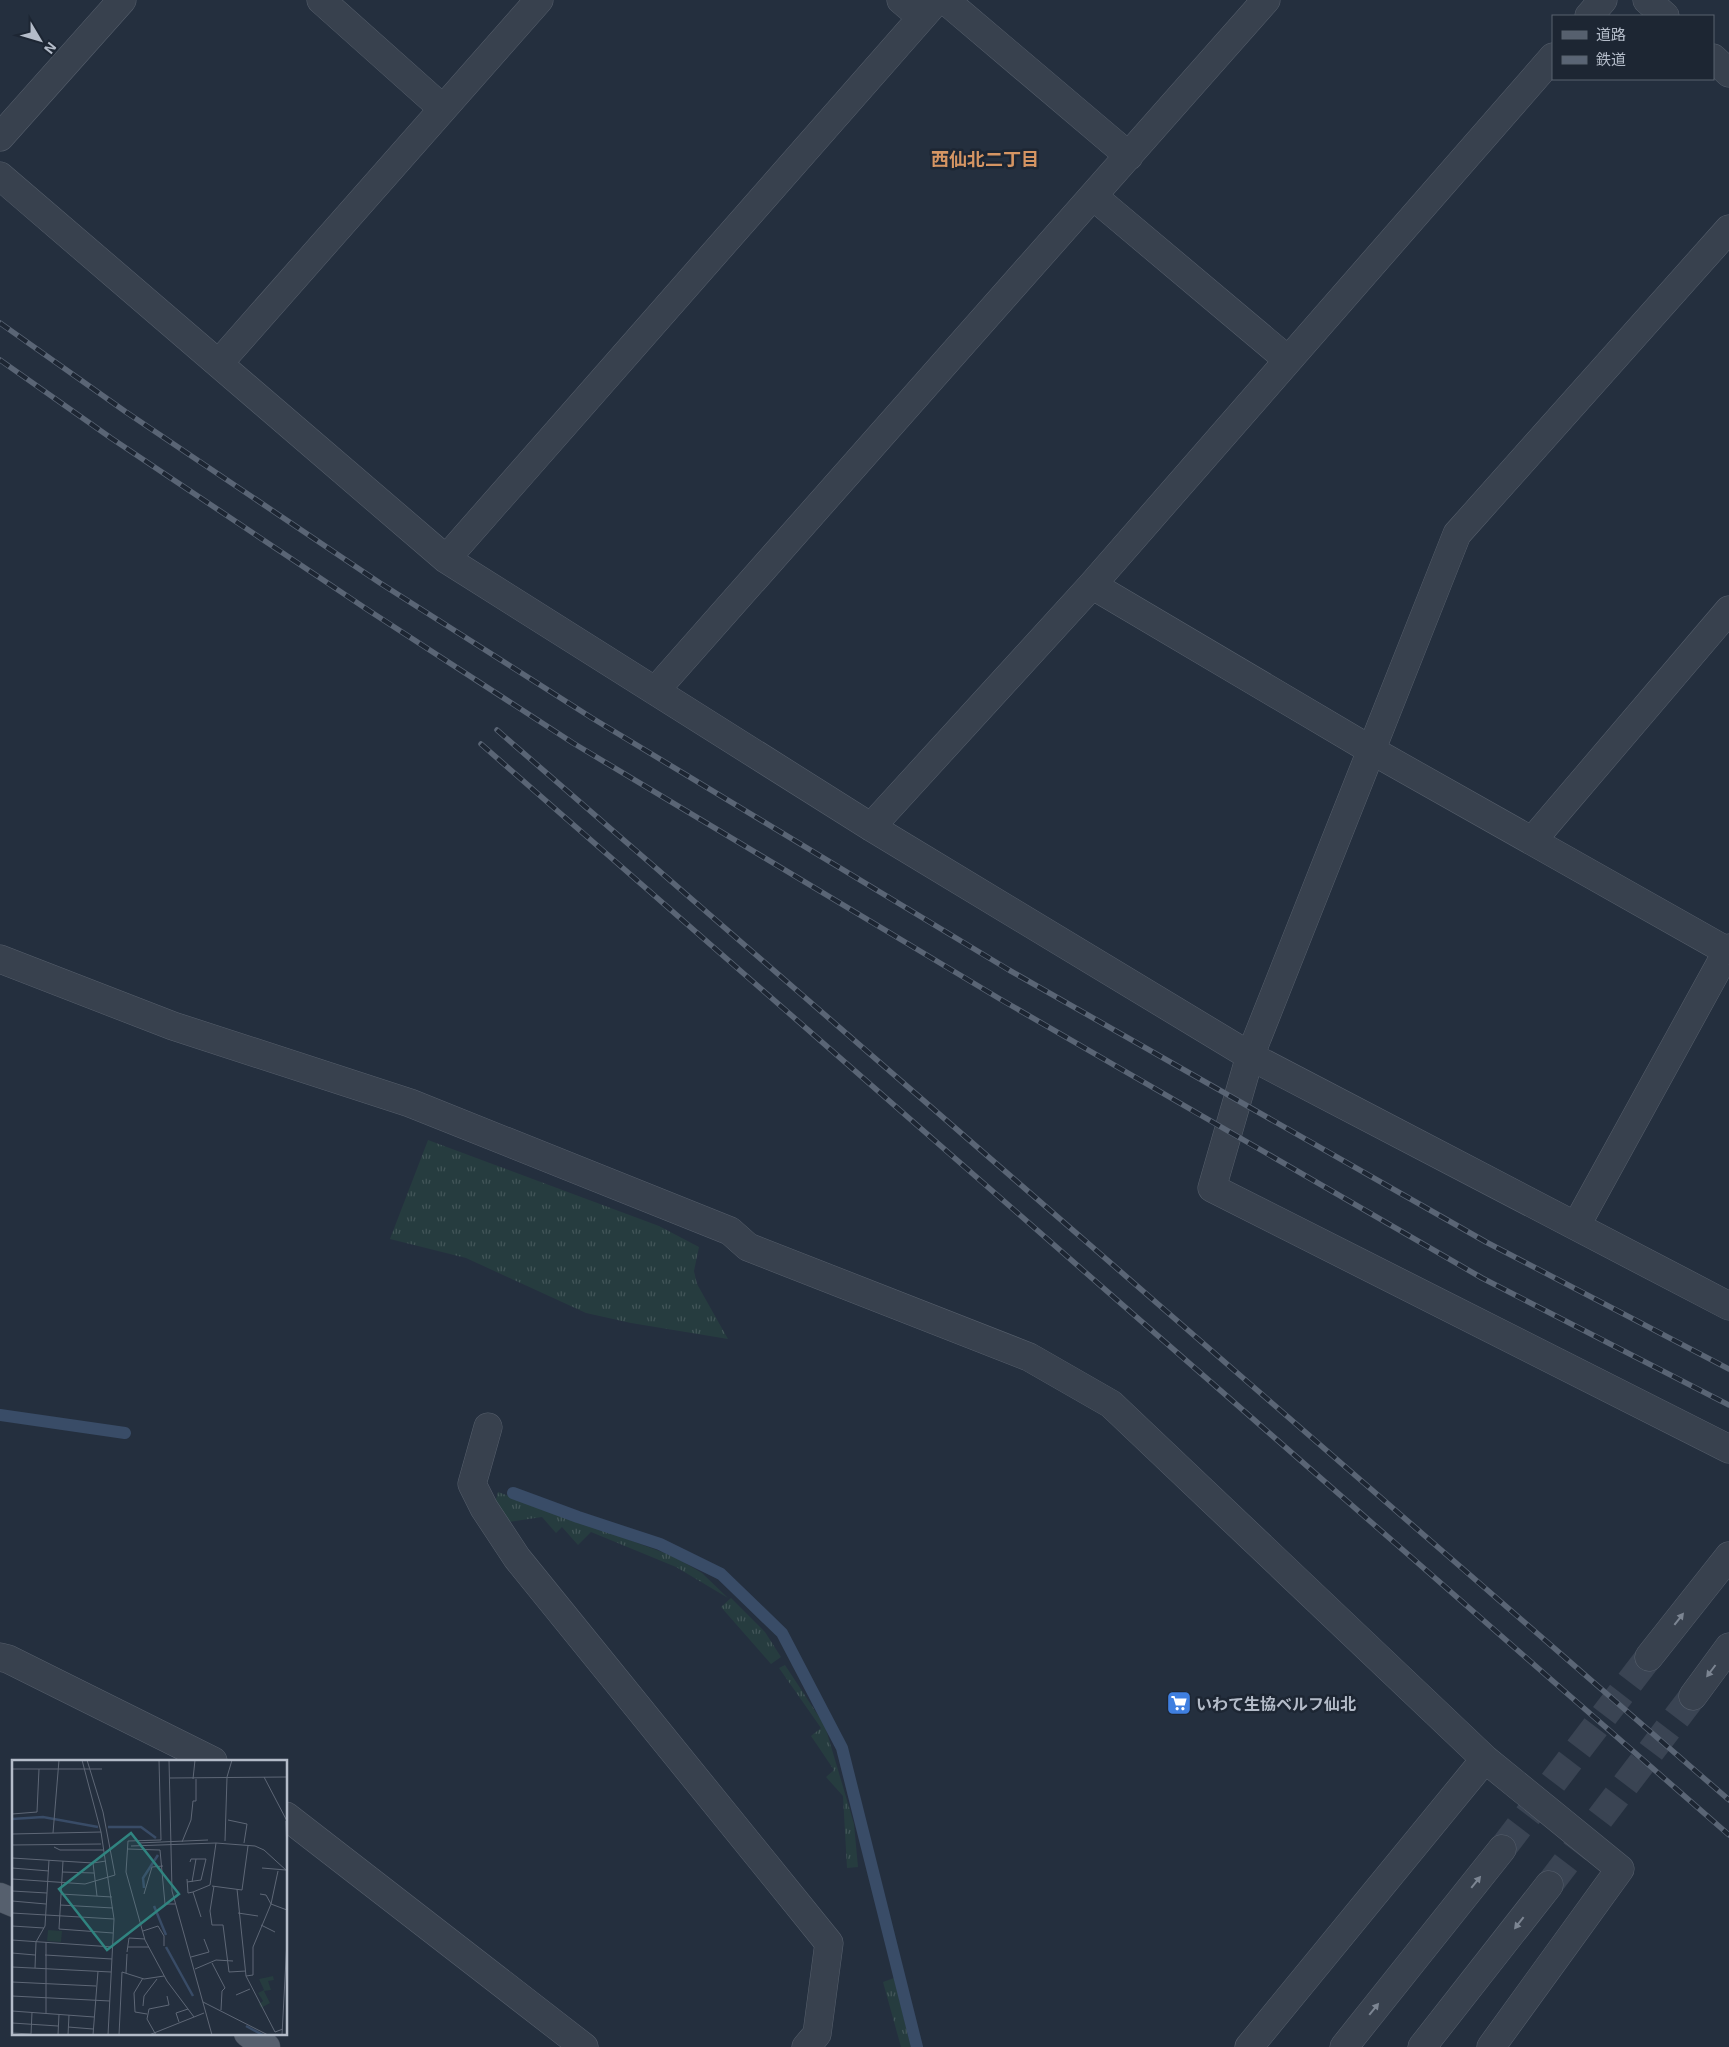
<svg xmlns="http://www.w3.org/2000/svg" width="1729" height="2047" viewBox="0 0 1729 2047" font-family="'Exo 2','Noto Sans JP',sans-serif">
<defs>
<pattern id="grass-tufts" width="24" height="20" patternUnits="userSpaceOnUse" patternTransform="scale(1.25)"><rect width="24" height="20" fill="#263c3f"/><path d="M3 7l-1-3M5 7V3M7 7l1-3M15 17l-1-3M17 17v-4M19 17l1-3" fill="none" stroke="#435659"/></pattern>
</defs>
<rect width="100%" height="100%" fill="#242f3e"/>
<path fill="url(#grass-tufts)" d="M 428,1140 L 659,1226 L 699,1247 L 694,1271 L 697,1284 L 728,1339 L 631,1323 L 586,1313 L 466,1258 L 390,1239 Z
M 498,1492 L 673,1556 L 702,1573 L 728,1598 L 676,1567 L 591,1532 L 578,1545 L 562,1527 L 556,1533 L 542,1517 L 509,1522 L 495,1503 Z
M 731,1598 L 765,1632 L 781,1657 L 771,1664 L 721,1607 Z
M 785,1665 L 825,1726 L 854,1824 L 858,1867 L 847,1868 L 843,1796 L 826,1777 L 834,1770 L 811,1736 L 821,1728 L 779,1668 Z
M 894,1978 L 911,2047 L 901,2047 L 883,1982 Z"/>
<g fill="none" stroke-linecap="round" stroke-linejoin="round">
<path stroke="#394c67" stroke-width="12" d="M 0,1415 L 125,1433
M 513,1493 L 578,1517 L 660,1544 L 721,1574 L 782,1633 L 842,1748 L 917,2047"/>
<path stroke="#3a4453" stroke-width="28" stroke-dasharray="28 14" stroke-linecap="butt" d="M 1502,1849 L 1649,1657
M 1549,1885 L 1693,1696"/>
<defs>
<path id="minor" d="M 321,0 L 442,108
M 901,0 L 921,17
M 945,0 L 1129,156
M 1647,0 L 1665,16
M 1589,16 L 1603,0
M 1713,58 L 1729,73
M 0,137 L 122,0
M 0,176 L 446,559 L 871,827 L 1250,1056 L 1729,1306
M 1093,196 L 1288,360
M 1729,229 L 1457,534 L 1250,1056 L 1212,1188 L 1729,1449
M 219,363 L 539,0
M 446,559 L 937,0
M 1092,585 L 1371,750 L 1727,951
M 655,691 L 1266,0
M 871,827 L 1092,585 L 1553,57
M 1532,841 L 1729,610
M 0,959 L 173,1026 L 410,1103 L 730,1231 L 748,1247 L 1029,1357 L 1111,1404 L 1485,1759 L 1620,1869 L 1491,2047
M 1576,1226 L 1729,948
M 488,1427 L 472,1484 L 484,1508 L 517,1558 L 829,1943 L 817,2034 L 806,2047
M 0,1657 L 8,1659 L 213,1761
M 1649,1657 L 1729,1556
M 1693,1696 L 1729,1647
M 286,1816 L 584,2047
M 1249,2047 L 1485,1759
M 1344,2047 L 1502,1849
M 1422,2047 L 1549,1885"/>
<path id="major" d="M 0,1897 L 14,1903
M 248,2033 L 266,2047"/>
</defs>
<use href="#minor" stroke="#565f6c" stroke-width="29"/>
<use href="#major" stroke="#414a57" stroke-width="29"/>
<use href="#minor" stroke="#38414e" stroke-width="28"/>
<use href="#major" stroke="#56606e" stroke-width="28"/>
<defs>
<path id="rail" d="M 0,323 L 126,412 L 380,583 L 592,718 L 1009,970 L 1486,1242 L 1729,1369
M 0,360 L 111,438 L 368,610 L 573,743 L 1000,999 L 1482,1278 L 1729,1405
M 497,730 L 1729,1800
M 481,744 L 1729,1835"/>
</defs>
<use href="#rail" stroke="#5a6575" stroke-width="5.5"/>
<use href="#rail" stroke="#1d2633" stroke-width="4" stroke-dasharray="11" stroke-linecap="butt"/>
</g>
<defs><path id="oneway-solid" d="M-6-.8H1V-3.2L6.5 0L1 3.2V.8H-6Z" transform="scale(1.25)"/></defs>
<g fill="#7c8592">
<use href="#oneway-solid" transform="translate(1679 1619) rotate(-52)"/>
<use href="#oneway-solid" transform="translate(1711 1671) rotate(127)"/>
<use href="#oneway-solid" transform="translate(1476 1882) rotate(-51)"/>
<use href="#oneway-solid" transform="translate(1519 1923) rotate(128)"/>
<use href="#oneway-solid" transform="translate(1374 2009) rotate(-51)"/>
</g>
<defs>
<symbol id="supermarket-square" viewBox="-11 -11 22 22"><rect x="-9" y="-9" width="18" height="18" rx="4" fill="#3f7fe0" stroke="#1d2633"/><path d="M-6-5.5h2.5l.6 2H6L4.5 2H-2.5L-4.4-4H-6ZM-1.5 3.2a1.3 1.3 0 1 0 .1 0ZM3 3.2a1.3 1.3 0 1 0 .1 0Z" fill="#fff"/></symbol>
</defs>
<g fill-rule="evenodd">
<use href="#supermarket-square" x="1165" y="1689" width="28" height="28"/>
</g>
<g text-anchor="middle" dominant-baseline="central" stroke-width="5" stroke-linejoin="round" paint-order="stroke">
<g font-size="16" font-weight="bold" fill="#b4bcc9" stroke="#1d2633" text-anchor="start">
<text x="1196" y="1703">いわて生協ベルフ仙北</text>
</g>
<g font-size="18" font-weight="bold" fill="#d59563" stroke="#1d2633">
<text x="985" y="159">西仙北二丁目</text>
</g>
</g>
<g transform="translate(12 1760)">
<rect width="275" height="275" fill="#242f3e"/>
<path d="M 261,216 L 262,220 L 256,221 L 259,230 L 252,231 L 258,243 L 249,248 L 247,244 L 251,241 L 246,233 L 252,230 L 247,219 Z" fill="#263c3f"/>
<path d="M 36,170 L 50,171 L 49,182 L 35,181 Z" fill="#263c3f"/>
<path fill="none" stroke="#394c67" stroke-width="2.5" d="M 0,59 L 31,57 L 86,67M 96,67 L 129,67 L 144,78M 132,128 L 131,118 L 146,95M 142,146 L 154,175M 154,187 L 181,236M 234,266 L 251,275"/>
<path fill="none" stroke="#5e6776" stroke-width="1" d="M 70,0 L 89,72 L 102,159 L 96,275M 147,0 L 149,80 L 116,81 L 114,112 L 133,180 L 155,221 L 182,257M 157,0 L 160,131 L 200,275M 0,9 L 90,9M 215,17 L 220,0M 252,17 L 275,61M 158,18 L 275,17M 181,19 L 183,0M 0,54 L 25,52 L 27,9M 216,60 L 235,64 L 232,83M 274,61 L 275,95M 41,73 L 47,0M 0,74 L 89,72M 213,81 L 215,17M 170,82 L 179,60 L 181,41 L 184,41 L 184,19M 126,83 L 196,80M 0,85 L 89,84M 119,86 L 204,83 L 243,86 L 252,90 L 275,111M 42,87 L 48,90 L 92,90M 116,89 L 148,90 L 153,144 L 163,144M 0,98 L 81,103 L 94,101M 51,101 L 47,169 L 101,173M 81,103 L 85,136M 0,108 L 37,111M 250,108 L 274,110M 50,112 L 82,113M 0,119 L 73,124 L 103,115 L 91,52 L 75,0M 175,119 L 176,133 L 181,132M 175,122 L 189,120 L 194,99 L 179,99 L 178,102M 180,122 L 184,99M 200,126 L 230,130 L 236,86M 202,126 L 198,151 L 200,165 L 211,165 L 217,212 L 234,211M 225,129 L 234,216 L 263,272 L 271,269M 0,131 L 35,133M 49,134 L 100,137M 132,134 L 140,107 L 151,106M 248,134 L 254,135 L 259,144 L 275,150M 0,141 L 34,144M 48,145 L 101,148M 0,153 L 102,159M 226,153 L 246,156M 189,157 L 181,132 L 198,125 L 204,83M 249,165 L 263,172M 0,166 L 32,168M 131,171 L 146,166 L 152,176 L 152,186M 0,180 L 101,187M 34,182 L 34,253M 116,187 L 137,187M 115,192 L 117,178 L 133,179M 0,193 L 23,195M 33,195 L 100,199M 179,197 L 197,192 L 192,179M 200,203 L 213,228 L 210,231 L 209,250M 0,207 L 99,212M 23,208 L 24,182 L 33,166 L 37,100M 183,209 L 204,200 L 221,201M 114,213 L 115,194M 234,216 L 241,215 L 241,187 L 259,144 L 266,111M 131,218 L 122,233 L 123,252 L 135,254M 0,222 L 84,226M 224,235 L 238,229M 0,236 L 98,241M 191,242 L 256,275M 131,246 L 132,236 L 145,219M 0,251 L 82,257M 167,262 L 164,253 L 176,249M 0,263 L 46,266M 56,267 L 81,269M 0,273 L 19,274M 19,275 L 20,252M 46,275 L 47,254M 56,275 L 57,255M 81,275 L 86,211M 107,275 L 110,212 L 132,219 L 152,216M 137,275 L 192,253M 144,275 L 135,259 L 137,249 L 157,245 L 155,236M 270,275 L 275,180"/>
<path fill="#308480" fill-opacity="0.15" stroke="#308480" stroke-width="2.5" d="M 119,73 L 167,134 L 95,190 L 47,129 Z"/>
<rect width="275" height="275" fill="none" stroke="#b4bcc9" stroke-width="2.5"/>
</g>
<rect x="1552" y="15" width="162" height="65" fill="#1d2633" stroke="#59626f"/>
<rect x="1562" y="31" width="25" height="8" fill="#56606e" stroke="#59626f"/>
<text x="1596" y="40" font-size="15" fill="#b4bcc9">道路</text>
<rect x="1562" y="56" width="25" height="8" fill="#5a6575" stroke="#59626f"/>
<text x="1596" y="65" font-size="15" fill="#b4bcc9">鉄道</text>
<g transform="translate(40 40) rotate(128)" stroke="#1d2633" stroke-width="4" paint-order="stroke">
<path d="M0-4L9 19L0 12L-9 19Z" fill="#b4bcc9"/>
<text y="-8" font-size="14" font-weight="bold" text-anchor="middle" fill="#b4bcc9">N</text>
</g>
</svg>
